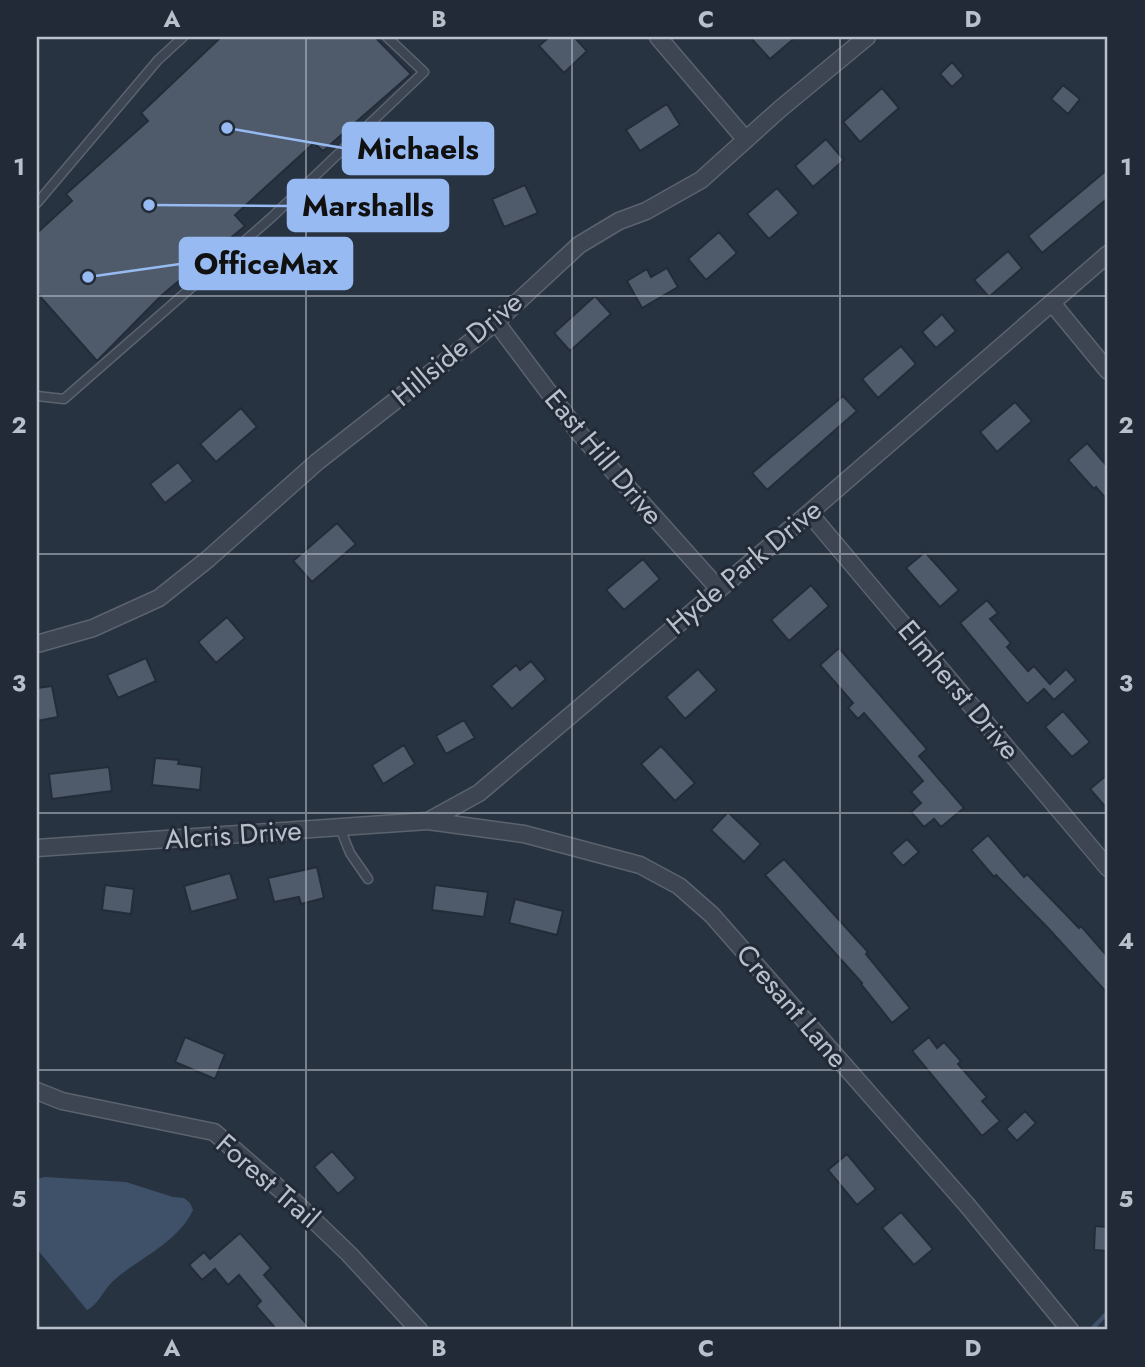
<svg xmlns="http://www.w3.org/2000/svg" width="1145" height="1367" viewBox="0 0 1145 1367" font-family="Jost,sans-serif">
<rect width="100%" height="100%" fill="#283341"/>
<path fill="#3f5069" d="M 45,1177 L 126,1182 L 173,1197 L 184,1198 L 190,1203 L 193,1210 C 177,1244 138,1258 112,1282 C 103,1291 98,1305 87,1310 L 37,1249 L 37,1179 Z"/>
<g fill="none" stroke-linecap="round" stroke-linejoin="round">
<path stroke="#3f5069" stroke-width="4.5" d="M 1091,1330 L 1108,1312"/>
</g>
<path fill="#4f5a6a" stroke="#232c38" stroke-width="2" d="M 221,37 L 375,37 L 411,74 L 323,151 L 314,143 L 235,215 L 245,226 L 162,295 L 97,361 L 37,293 L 37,233 L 72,201 L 66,194 L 148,121 L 141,113 Z
M 549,37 L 574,37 L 587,51 L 564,73 L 539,46 Z
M 750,37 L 796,37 L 770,59 Z
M 952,62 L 964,76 L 952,87 L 940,74 Z
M 1063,85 L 1080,99 L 1068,114 L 1051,99 Z
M 882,88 L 899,108 L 860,142 L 843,122 Z
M 667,104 L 680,125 L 640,151 L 626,130 Z
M 826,139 L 844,160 L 813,187 L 795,166 Z
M 1108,169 L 1108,198 L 1042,253 L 1028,236 Z
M 525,185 L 538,213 L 504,227 L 492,199 Z
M 777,188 L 799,213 L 769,239 L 747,214 Z
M 719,232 L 737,253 L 706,280 L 688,259 Z
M 1008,251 L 1022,268 L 989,297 L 974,280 Z
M 667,268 L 678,287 L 642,308 L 627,281 L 647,269 L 651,277 Z
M 595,296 L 611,314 L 570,351 L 554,333 Z
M 942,314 L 956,331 L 936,348 L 922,332 Z
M 901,346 L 916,364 L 878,398 L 862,379 Z
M 843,396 L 857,411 L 767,490 L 752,473 Z
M 1015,402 L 1032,421 L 997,452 L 980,432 Z
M 241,408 L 257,427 L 216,462 L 200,444 Z
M 1087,443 L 1108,467 L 1108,501 L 1096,487 L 1094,489 L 1068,460 Z
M 178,462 L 193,481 L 165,503 L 150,484 Z
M 337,523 L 356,544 L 312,582 L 293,561 Z
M 925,552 L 959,590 L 940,607 L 906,568 Z
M 643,559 L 660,579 L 624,610 L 606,590 Z
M 811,585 L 829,606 L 789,641 L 771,620 Z
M 987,600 L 998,613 L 990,619 L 1011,643 L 1007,647 L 1028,671 L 1034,666 L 1050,684 L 1066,669 L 1076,680 L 1054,700 L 1044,689 L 1027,704 L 960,623 Z
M 227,617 L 245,638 L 216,663 L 198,642 Z
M 839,648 L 927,749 L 919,756 L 964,808 L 941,827 L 934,819 L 924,827 L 911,812 L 921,803 L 911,792 L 923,781 L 864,713 L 858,719 L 848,708 L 853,703 L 820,665 Z
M 146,658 L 156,681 L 118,698 L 107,675 Z
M 531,661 L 546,679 L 512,709 L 491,686 L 516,665 L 520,670 Z
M 698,669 L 717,690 L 685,719 L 666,697 Z
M 52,686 L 58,717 L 37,721 L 37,688 Z
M 1063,711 L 1090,742 L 1072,757 L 1045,727 Z
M 464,720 L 475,738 L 446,754 L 436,736 Z
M 404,745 L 415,764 L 383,784 L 372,765 Z
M 661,746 L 695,783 L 675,801 L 641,764 Z
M 155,758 L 179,760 L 178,764 L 202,767 L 200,790 L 152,785 Z
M 109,767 L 112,791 L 52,799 L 49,774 Z
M 1108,774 L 1108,810 L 1090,789 Z
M 728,812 L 761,844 L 744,862 L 711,830 Z
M 988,835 L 1024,877 L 1027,874 L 1079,928 L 1081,926 L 1108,957 L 1108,994 L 1048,928 L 996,875 L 994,877 L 971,850 Z
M 907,839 L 919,852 L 903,866 L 891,853 Z
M 784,859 L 868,952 L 866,954 L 910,1008 L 892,1023 L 861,984 L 862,983 L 765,875 Z
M 317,867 L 324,898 L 301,904 L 299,897 L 274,902 L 268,878 Z
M 230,873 L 238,899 L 191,912 L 184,886 Z
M 105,885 L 134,889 L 131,914 L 102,910 Z
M 435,885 L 488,892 L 484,917 L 432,910 Z
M 515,899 L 563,911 L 557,935 L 509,923 Z
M 185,1037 L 225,1054 L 215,1079 L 175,1062 Z
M 929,1037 L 937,1048 L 944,1042 L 961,1061 L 958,1064 L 987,1097 L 982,1101 L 1000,1121 L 982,1136 L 912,1051 Z
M 1025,1111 L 1036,1123 L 1017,1141 L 1006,1129 Z
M 332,1151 L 356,1178 L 338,1194 L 314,1167 Z
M 847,1154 L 876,1189 L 857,1205 L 828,1170 Z
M 901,1212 L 933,1249 L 914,1265 L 882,1228 Z
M 1095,1226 L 1108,1227 L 1108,1251 L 1094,1250 Z
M 240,1233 L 271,1268 L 264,1275 L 312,1330 L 277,1330 L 256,1306 L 261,1301 L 239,1275 L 228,1285 L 215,1269 L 202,1280 L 189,1265 L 204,1252 L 210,1259 Z"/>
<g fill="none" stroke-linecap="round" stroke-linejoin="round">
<defs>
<path id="lane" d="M 37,203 L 158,60 L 183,37
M 37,396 L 64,399 L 272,217 L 424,72 L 387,37
M 340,828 L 350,853 L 368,879"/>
<path id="street" d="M 658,37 L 746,140
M 1052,303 L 1108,371
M 496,322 L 580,434 L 718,588
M 809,513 L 1108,868
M 37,644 L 93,628 L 159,598 L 208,559 L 317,462 L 496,322 L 579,245 L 619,221 L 646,211 L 701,180 L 780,109 L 867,37
M 428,821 L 479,793 L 809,513 L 1108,254
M 37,848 L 428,821 L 524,834 L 640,865 L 679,886 L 712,915 L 967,1205 L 1070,1330
M 37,1091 L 62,1101 L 214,1132 L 298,1205 L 349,1254 L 419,1330"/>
</defs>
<use href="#lane" stroke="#5a636e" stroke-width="11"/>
<use href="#street" stroke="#5a636e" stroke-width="19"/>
<use href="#lane" stroke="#3c4551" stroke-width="8"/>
<use href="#street" stroke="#3c4551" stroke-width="16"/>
</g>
<path fill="none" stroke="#b9c0cb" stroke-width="2" stroke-opacity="0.55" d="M 306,37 L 306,1330M 572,37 L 572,1330M 840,37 L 840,1330M 37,296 L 1108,296M 37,554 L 1108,554M 37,813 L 1108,813M 37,1070 L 1108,1070"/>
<g text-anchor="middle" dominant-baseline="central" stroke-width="6" stroke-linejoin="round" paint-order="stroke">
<g font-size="28" fill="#b9c0cb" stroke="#212a36">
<text transform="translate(457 349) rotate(-40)">Hillside Drive</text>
<text transform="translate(604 457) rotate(50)">East Hill Drive</text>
<text transform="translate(744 567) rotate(-40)">Hyde Park Drive</text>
<text transform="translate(959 690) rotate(50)">Elmherst Drive</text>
<text transform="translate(233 835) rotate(-4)">Alcris Drive</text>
<text transform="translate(792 1006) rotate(49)">Cresant Lane</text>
<text transform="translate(268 1181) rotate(41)">Forest Trail</text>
</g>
</g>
<path fill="none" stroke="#97baf2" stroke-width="2.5" d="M227 128L343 148M149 205L288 206M88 277L180 264"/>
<g fill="#97baf2" stroke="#212a36" stroke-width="2.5">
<circle cx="227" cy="128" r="7"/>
<circle cx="149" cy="205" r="7"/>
<circle cx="88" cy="277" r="7"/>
</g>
<g fill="#97baf2" stroke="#97baf2" stroke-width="2.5">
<rect x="343" y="123" width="150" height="51" rx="7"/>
<rect x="288" y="180" width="160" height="51" rx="7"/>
<rect x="180" y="238" width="172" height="51" rx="7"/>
</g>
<g font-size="30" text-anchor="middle" font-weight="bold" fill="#111">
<text x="418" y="159">Michaels</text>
<text x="368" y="216">Marshalls</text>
<text x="266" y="274">OfficeMax</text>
</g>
<rect width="1145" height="1367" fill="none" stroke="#212a36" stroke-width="77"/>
<rect x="38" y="38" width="1068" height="1290" fill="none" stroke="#b9c0cb" stroke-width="2.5"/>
<g font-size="23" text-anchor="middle" font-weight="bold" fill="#b9c0cb">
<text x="172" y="27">A</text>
<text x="439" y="27">B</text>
<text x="706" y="27">C</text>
<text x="973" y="27">D</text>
<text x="19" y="175">1</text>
<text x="1126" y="175">1</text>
<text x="19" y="433">2</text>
<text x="1126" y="433">2</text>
<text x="19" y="691">3</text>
<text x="1126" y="691">3</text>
<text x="19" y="949">4</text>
<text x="1126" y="949">4</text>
<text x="19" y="1207">5</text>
<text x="1126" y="1207">5</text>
<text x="172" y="1356">A</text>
<text x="439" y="1356">B</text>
<text x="706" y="1356">C</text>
<text x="973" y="1356">D</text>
</g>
</svg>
